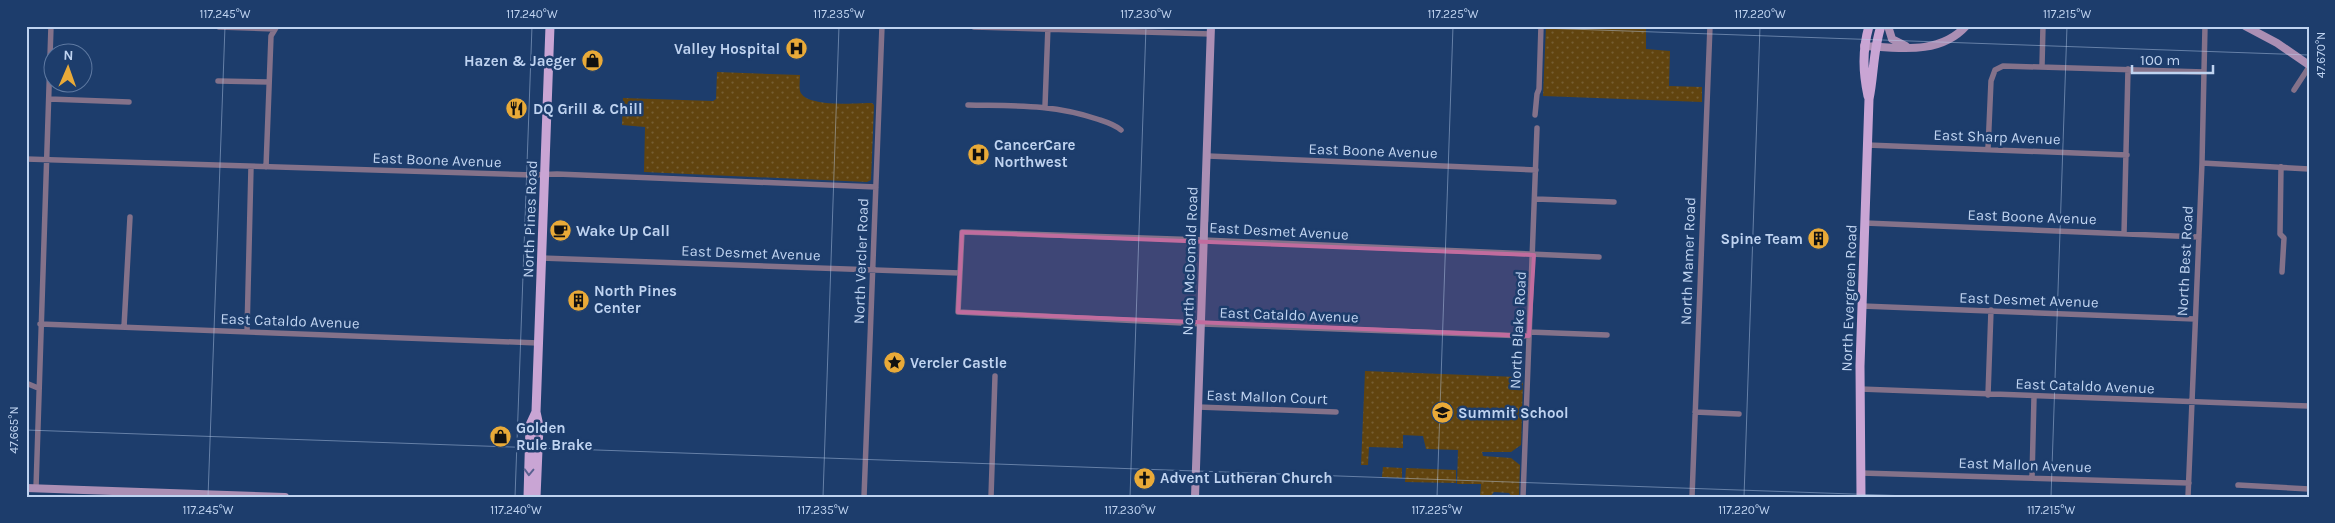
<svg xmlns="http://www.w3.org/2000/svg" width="2335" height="523" viewBox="0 0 2335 523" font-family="Karla,sans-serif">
<defs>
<pattern id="grass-dots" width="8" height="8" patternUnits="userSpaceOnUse" patternTransform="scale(1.25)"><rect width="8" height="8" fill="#61440f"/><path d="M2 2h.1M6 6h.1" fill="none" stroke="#765e32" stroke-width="1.8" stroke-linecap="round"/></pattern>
</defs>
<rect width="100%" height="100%" fill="#1d3d6c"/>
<path fill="url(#grass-dots)" d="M 1546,26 L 1646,26 L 1646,49 L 1670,51 L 1669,86 L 1702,87 L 1702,102 L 1543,96 Z
M 717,72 L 800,75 C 800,80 799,86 800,91 C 805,108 857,103 872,103 L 874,105 L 871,180 L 867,182 L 644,172 L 645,127 L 622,125 L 623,98 L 713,101 L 716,99 Z
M 1365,371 L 1518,377 L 1523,381 L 1521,445 L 1511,452 L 1482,452 L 1483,456 L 1511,458 L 1520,465 L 1519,497 L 1512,497 L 1509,493 L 1494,492 L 1490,497 L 1480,497 L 1481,484 L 1457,484 L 1458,450 L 1426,449 L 1423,436 L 1403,435 L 1403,448 L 1369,447 L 1368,465 L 1361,465 Z
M 1383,467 L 1402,468 L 1402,478 L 1382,477 Z
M 1406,468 L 1456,470 L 1456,483 L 1405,482 Z"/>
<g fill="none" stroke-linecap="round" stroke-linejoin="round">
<path stroke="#84728a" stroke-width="5.5" d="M 219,27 L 275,29
M 974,27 L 1211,34
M 2042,66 L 2043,26
M 218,81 L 269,82
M 2294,90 L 2309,67
M 49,99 L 129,102
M 968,105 C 1015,106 1052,104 1097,119 C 1106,122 1114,124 1121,130
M 1045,106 L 1048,26
M 1535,115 L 1537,94 L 1539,89 L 1541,26
M 1867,145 L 2127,155
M 1988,149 L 1991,81 L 1995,70 L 2003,66 L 2204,72
M 1208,156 L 1536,170
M 26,159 L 533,175 L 557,174 L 876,187
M 2202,163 L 2309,169
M 266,167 L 271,36 L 277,26
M 2281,167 L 2280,234 L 2284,238 L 2282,272
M 1536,199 L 1614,202
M 1865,223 L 2199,237
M 2124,234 L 2128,69
M 541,258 L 960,273
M 1862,306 L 2195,319
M 40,324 L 538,343
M 124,327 L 130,217
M 247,332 L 251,167
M 1529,332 L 1607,335
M 1529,336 L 1202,324 L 958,312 L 962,232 L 1204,240 L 1599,257
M 26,383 L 38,388
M 1860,389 L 2309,406
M 1988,395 L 1991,310
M 1198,407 L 1336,412
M 1695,412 L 1739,414
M 1861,473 L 2189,483
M 2032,478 L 2034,397
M 2238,485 L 2309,489
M 36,488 L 51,26
M 864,497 L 882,26
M 991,497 L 995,376
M 1523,497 L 1537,128
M 1692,497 L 1710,26
M 2188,497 L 2202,163 L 2205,26"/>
<path stroke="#ab8fb4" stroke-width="8" d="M 1888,26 L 1892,39 L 1906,46
M 2245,26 L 2277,43 L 2309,65
M 1864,46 C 1899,48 1940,55 1966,26
M 26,488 L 285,497
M 1195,497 L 1211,26"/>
<path stroke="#c9a5d4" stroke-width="9" d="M 1868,96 C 1863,72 1862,51 1869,26
M 528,497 L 530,425 L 536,412
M 536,497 L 539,426 L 536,412 L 550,26
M 1861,497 L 1860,366 L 1869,99 C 1874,75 1873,50 1881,26"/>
</g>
<defs><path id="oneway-chevron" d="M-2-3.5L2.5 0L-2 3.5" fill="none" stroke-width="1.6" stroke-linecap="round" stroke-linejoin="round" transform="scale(1.25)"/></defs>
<use stroke="#596190" href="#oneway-chevron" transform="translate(529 472) rotate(92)"/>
<path fill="#c16c9e" fill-opacity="0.2" stroke="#c16c9e" stroke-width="4" stroke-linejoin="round" d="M 962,232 L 1534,255 L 1529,336 L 958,312 Z"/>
<path fill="none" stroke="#bfd3f0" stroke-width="1" stroke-opacity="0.45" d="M 1484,26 L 2309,55M 26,430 L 1938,497M 208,497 L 225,26M 515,497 L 532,26M 823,497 L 839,26M 1130,497 L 1146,26M 1437,497 L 1453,26M 1744,497 L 1760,26M 2051,497 L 2067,26"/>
<defs>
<symbol id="hospital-disc" viewBox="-11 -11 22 22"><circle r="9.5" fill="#e9aa38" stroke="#1d3d6c"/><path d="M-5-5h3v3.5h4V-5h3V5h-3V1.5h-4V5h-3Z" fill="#111"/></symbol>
<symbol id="shop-disc" viewBox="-11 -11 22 22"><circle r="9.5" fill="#e9aa38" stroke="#1d3d6c"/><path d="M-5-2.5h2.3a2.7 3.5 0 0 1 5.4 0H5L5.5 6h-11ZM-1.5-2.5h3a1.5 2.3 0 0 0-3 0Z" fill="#111"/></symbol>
<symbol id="restaurant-disc" viewBox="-11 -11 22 22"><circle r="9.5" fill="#e9aa38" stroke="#1d3d6c"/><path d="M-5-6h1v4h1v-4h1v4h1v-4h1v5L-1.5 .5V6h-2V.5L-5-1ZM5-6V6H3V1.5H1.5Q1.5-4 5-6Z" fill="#111"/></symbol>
<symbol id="cafe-disc" viewBox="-11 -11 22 22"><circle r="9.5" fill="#e9aa38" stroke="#1d3d6c"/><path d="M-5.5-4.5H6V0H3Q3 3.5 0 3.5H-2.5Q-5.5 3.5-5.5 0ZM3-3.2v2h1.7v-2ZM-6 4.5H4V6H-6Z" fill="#111"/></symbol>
<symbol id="building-disc" viewBox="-11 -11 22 22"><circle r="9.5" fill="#e9aa38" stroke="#1d3d6c"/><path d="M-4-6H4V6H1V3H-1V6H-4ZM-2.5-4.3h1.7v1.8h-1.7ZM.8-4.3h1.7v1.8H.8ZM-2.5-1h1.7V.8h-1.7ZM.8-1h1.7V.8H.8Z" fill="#111"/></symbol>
<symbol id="sight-disc" viewBox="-11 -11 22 22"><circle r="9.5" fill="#e9aa38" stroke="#1d3d6c"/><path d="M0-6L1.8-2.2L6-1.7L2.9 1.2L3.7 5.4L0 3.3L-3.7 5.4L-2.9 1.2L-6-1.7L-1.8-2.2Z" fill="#111"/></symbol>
<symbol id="school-disc" viewBox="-11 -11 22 22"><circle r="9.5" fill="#e9aa38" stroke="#1d3d6c"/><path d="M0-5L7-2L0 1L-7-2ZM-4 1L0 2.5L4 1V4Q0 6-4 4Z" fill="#111"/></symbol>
<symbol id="church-disc" viewBox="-11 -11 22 22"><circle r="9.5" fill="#e9aa38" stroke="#1d3d6c"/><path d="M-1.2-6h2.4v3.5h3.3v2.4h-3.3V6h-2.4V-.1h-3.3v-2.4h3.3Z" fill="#111"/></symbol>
</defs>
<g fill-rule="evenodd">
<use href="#hospital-disc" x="784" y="36" width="25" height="25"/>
<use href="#shop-disc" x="580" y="48" width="25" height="25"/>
<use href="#restaurant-disc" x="504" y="96" width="25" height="25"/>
<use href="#hospital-disc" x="966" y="142" width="25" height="25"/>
<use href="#cafe-disc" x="548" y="218" width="25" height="25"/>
<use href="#building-disc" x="1806" y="226" width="25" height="25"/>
<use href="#building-disc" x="566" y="288" width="25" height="25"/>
<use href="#sight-disc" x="882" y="350" width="25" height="25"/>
<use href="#school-disc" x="1430" y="400" width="25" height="25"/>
<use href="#shop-disc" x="488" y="424" width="25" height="25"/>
<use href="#church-disc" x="1132" y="466" width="25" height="25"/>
</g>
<g text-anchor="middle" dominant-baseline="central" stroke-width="5" stroke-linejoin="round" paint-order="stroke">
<g font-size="15" font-weight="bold" fill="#bfd3f0" stroke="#1d3d6c" text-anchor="start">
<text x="780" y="49" text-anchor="end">Valley Hospital</text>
<text x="576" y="61" text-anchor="end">Hazen &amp; Jaeger</text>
<text x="533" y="109">DQ Grill &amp; Chill</text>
<text x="994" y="145">CancerCare<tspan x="994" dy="17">Northwest</tspan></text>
<text x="576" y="231">Wake Up Call</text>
<text x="1803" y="239" text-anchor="end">Spine Team</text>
<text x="594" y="291">North Pines<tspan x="594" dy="17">Center</tspan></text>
<text x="910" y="363">Vercler Castle</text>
<text x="1458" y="413">Summit School</text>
<text x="516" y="428">Golden<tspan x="516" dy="17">Rule Brake</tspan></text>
<text x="1160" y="478">Advent Lutheran Church</text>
</g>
<g font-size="15" fill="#bfd3f0" stroke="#1d3d6c">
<text transform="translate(1997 137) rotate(2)">East Sharp Avenue</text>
<text transform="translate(1373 151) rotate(2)">East Boone Avenue</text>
<text transform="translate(437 160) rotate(2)">East Boone Avenue</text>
<text transform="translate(2032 217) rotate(2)">East Boone Avenue</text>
<text transform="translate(530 219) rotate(-88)">North Pines Road</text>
<text transform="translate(1279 231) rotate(3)">East Desmet Avenue</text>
<text transform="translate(751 253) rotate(2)">East Desmet Avenue</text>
<text transform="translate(861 261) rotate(-88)">North Vercler Road</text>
<text transform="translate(1190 261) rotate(-88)">North McDonald Road</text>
<text transform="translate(1688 261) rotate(-88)">North Mamer Road</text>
<text transform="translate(2185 261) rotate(-87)">North Best Road</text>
<text transform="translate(1849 298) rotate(-88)">North Evergreen Road</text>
<text transform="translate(2029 300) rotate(2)">East Desmet Avenue</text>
<text transform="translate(1289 315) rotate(2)">East Cataldo Avenue</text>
<text transform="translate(290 321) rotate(2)">East Cataldo Avenue</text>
<text transform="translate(1518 330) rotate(-87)">North Blake Road</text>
<text transform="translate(2085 386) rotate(2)">East Cataldo Avenue</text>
<text transform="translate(1267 397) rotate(2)">East Mallon Court</text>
<text transform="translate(2025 465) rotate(2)">East Mallon Avenue</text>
</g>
</g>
<rect width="2335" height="523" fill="none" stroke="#1d3d6c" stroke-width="55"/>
<g transform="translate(68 68) rotate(2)"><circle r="24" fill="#1d3d6c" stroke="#5e79a1"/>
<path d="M0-4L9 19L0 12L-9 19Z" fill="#e9aa38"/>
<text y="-8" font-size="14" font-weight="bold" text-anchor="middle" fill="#bfd3f0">N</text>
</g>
<path d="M2132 65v8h81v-8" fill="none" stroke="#bfd3f0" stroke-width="2.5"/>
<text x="2140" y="65" font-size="15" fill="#bfd3f0" stroke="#1d3d6c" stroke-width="4" paint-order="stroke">100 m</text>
<rect x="28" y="28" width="2280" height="468" fill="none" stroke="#bfd3f0" stroke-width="2"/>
<g font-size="12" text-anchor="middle" fill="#bfd3f0">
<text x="225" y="18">117.245°W</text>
<text x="532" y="18">117.240°W</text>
<text x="839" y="18">117.235°W</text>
<text x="1146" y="18">117.230°W</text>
<text x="1453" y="18">117.225°W</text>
<text x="1760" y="18">117.220°W</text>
<text x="2067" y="18">117.215°W</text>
<text transform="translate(2321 55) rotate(-90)" y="4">47.670°N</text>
<text transform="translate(14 430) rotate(-90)" y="4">47.665°N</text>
<text x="208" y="514">117.245°W</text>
<text x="516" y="514">117.240°W</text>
<text x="823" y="514">117.235°W</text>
<text x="1130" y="514">117.230°W</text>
<text x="1437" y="514">117.225°W</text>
<text x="1744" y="514">117.220°W</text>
<text x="2051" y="514">117.215°W</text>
</g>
</svg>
